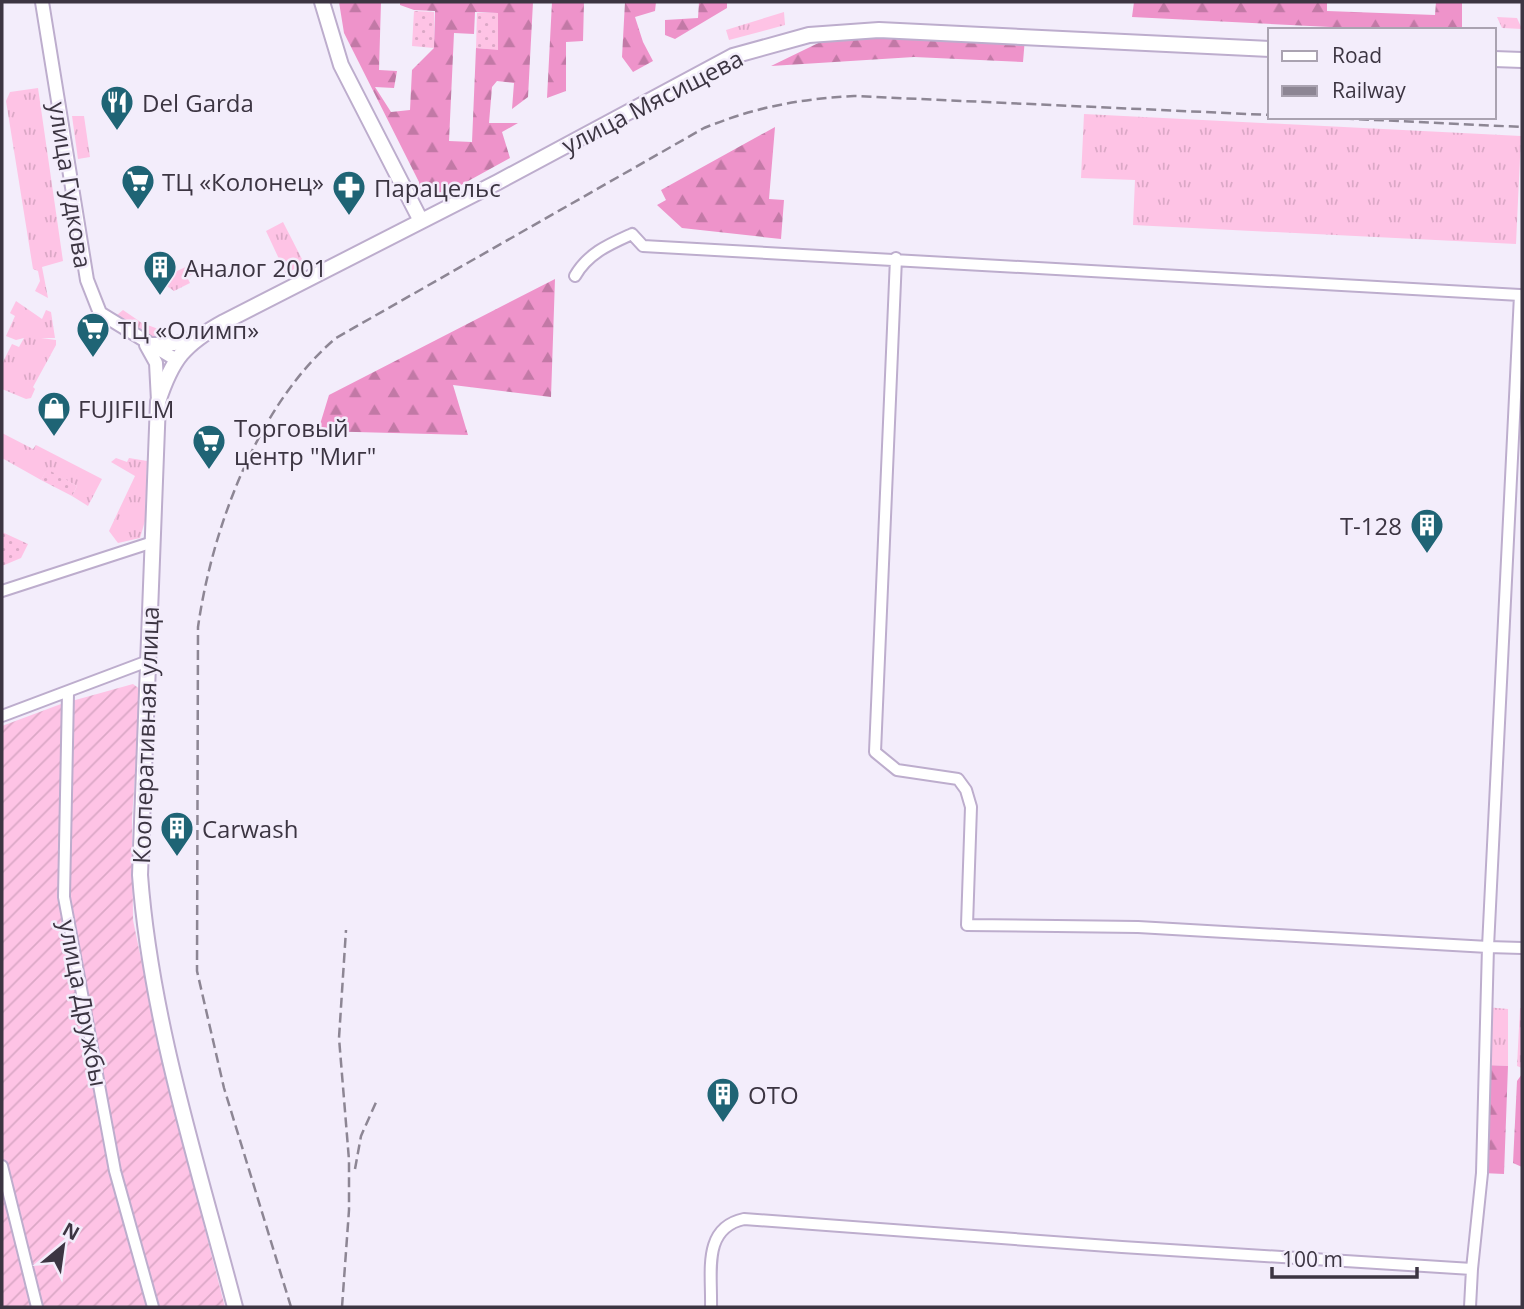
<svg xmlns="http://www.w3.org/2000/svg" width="1524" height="1309" viewBox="0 0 1524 1309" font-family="'Open Sans',sans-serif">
<defs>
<pattern id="grass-tufts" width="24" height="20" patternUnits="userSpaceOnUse" patternTransform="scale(1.75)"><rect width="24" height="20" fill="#fec3e5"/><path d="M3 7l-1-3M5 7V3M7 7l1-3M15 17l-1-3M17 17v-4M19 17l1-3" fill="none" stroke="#dba8c6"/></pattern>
<pattern id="forest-firs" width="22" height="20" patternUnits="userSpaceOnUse" patternTransform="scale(1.75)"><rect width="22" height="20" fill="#ee93ca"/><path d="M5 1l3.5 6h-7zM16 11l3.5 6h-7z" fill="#c279a6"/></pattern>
<pattern id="park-dots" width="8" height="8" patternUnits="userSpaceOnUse" patternTransform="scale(1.75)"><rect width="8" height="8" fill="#fec3e5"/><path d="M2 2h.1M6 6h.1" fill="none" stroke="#dba8c6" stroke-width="1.8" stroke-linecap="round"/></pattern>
<pattern id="garden-furrows" width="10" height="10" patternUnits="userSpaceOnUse" patternTransform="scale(1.75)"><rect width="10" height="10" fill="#fec3e5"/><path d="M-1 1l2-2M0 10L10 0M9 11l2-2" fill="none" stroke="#dba8c6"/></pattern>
</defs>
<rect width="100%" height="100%" fill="#f3edfb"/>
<path fill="url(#grass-tufts)" d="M 784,12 L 785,25 L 729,40 L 726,30 Z
M 1497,17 L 1517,18 L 1522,29 L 1502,28 Z
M 38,88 L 63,261 L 42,267 L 48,298 L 35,291 L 40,281 L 38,271 L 33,269 L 6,101 L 10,92 Z
M 1084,114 L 1521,136 L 1516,244 L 1133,225 L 1135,180 L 1081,178 Z
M 72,116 L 84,116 L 90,157 L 78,159 Z
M 283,222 L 304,263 L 286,274 L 266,231 Z
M 194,263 L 198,271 L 187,277 L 190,283 L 174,291 L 158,280 Z
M 16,301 L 42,319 L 46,310 L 51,312 L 55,338 L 41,338 L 56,340 L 56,345 L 33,387 L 35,389 L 31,398 L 26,399 L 2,389 L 2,364 L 12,344 L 19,347 L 24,338 L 16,340 L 6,336 L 15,316 L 10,313 Z
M 123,310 L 142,323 L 172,334 C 152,343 137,330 119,321 L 117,315 Z
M 2,433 L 33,449 L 36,445 L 102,479 L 88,506 L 72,496 L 77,486 L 47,470 L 41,480 L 2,458 Z
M 116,458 L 127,462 L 129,458 L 147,461 L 145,521 L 140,538 L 118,543 L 109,531 L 135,476 L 111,462 Z
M 1486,1007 L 1508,1009 L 1508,1066 L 1485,1065 Z
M 1520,1008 L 1522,1008 L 1522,1068 L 1517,1066 Z"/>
<path fill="url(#forest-firs)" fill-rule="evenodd" d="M 339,2 L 381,2 L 379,70 L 397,71 L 394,88 L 375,87 L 391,112 L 410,110 L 412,70 L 434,48 L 435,11 L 414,10 L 400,5 L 400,2 L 533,2 L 528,97 L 512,109 L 514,83 L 497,81 L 492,87 L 489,123 L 518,123 L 502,132 L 510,158 L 450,191 L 421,195 L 419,182 L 344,33 ZM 475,12 L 498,13 L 498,49 L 476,48 L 472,142 L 449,141 L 454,33 L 474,34 Z
M 552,2 L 584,2 L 583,41 L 566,42 L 566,91 L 547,98 Z
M 625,2 L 656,2 L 655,11 L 635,17 L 643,42 L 653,61 L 633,72 L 622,57 Z
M 699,2 L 727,2 L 727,8 L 675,39 L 665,35 L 665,20 L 698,18 Z
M 1134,2 L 1327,2 L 1327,11 L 1435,15 L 1436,2 L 1462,2 L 1462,30 L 1390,30 L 1132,17 Z
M 843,31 L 1025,38 L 1023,62 L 914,57 L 771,66 Z
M 775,127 L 769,199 L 784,200 L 781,239 L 682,228 L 657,205 L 666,200 L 661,190 Z
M 555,279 L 551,397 L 453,385 L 468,435 L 318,431 L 329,395 Z
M 1485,1065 L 1508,1066 L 1504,1174 L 1482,1173 Z
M 1522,1074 L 1522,1167 L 1513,1163 L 1517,1081 Z"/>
<path fill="url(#park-dots)" d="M 414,11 L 434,12 L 434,48 L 412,46 Z
M 477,13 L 498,13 L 498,50 L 476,48 Z
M 47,469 L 77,486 L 72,496 L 41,480 Z
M 2,532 L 28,544 L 21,558 L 2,566 Z"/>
<path fill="url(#garden-furrows)" d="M 133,684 L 141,690 L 132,818 L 133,920 L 164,1070 L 225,1307 L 2,1307 L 2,726 L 61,704 Z"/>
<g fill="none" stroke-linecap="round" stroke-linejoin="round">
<defs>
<path id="minor" d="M 896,258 L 875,752 L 897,770 L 958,779 L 966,790 L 971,807 L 967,925 L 1138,927 L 1488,947 L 1482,1173 L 1472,1269
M 575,276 C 588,253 610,244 632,234 L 643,246 L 1520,295 L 1488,947 L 1522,948
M 2,591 L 153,542
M 68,693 L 64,897 L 115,1171 L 153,1307
M 2,716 L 148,661
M 2,1166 L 37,1307
M 711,1307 C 712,1272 702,1228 744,1219 L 1122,1247 L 1472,1269 L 1470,1307"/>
<path id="tertiary" d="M 42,2 L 87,280 L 100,313 L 175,359
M 151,344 L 174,344 L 198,336
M 146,345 L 156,363 L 158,401"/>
<path id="secondary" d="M 322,2 L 341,65 L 421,221
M 1494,59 L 1522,60
M 235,1307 C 198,1165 151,1022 140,875 L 158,402 C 172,359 184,344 224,322 L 498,182 L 733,56 L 809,35 L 879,30 L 1270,49"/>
</defs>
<use href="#minor" stroke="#bdadcd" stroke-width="14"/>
<use href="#tertiary" stroke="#bdadcd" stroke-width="16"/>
<use href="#secondary" stroke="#bdadcd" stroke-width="18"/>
<use href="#minor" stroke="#fff" stroke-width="10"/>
<use href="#tertiary" stroke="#fff" stroke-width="12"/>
<use href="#secondary" stroke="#fff" stroke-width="14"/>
<path stroke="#8d8694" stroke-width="2.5" stroke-dasharray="10 5" stroke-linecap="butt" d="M 1314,117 L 1522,127
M 355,1169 L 361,1136 L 377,1100
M 291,1307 L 224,1088 L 197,971 L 198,627 C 212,528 258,404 336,338 L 704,128 C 756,107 799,99 854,96 L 1270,115
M 342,1307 L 349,1210 L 349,1160 L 339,1038 L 346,930"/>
</g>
<defs>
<symbol id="restaurant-pin" viewBox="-11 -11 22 30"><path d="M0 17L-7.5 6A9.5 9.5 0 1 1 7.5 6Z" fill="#1f6475" stroke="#f3edfb"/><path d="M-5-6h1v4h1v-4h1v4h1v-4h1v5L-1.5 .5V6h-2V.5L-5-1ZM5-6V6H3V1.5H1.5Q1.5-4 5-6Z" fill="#fff"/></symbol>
<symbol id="supermarket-pin" viewBox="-11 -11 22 30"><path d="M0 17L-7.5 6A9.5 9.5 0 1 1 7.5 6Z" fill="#1f6475" stroke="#f3edfb"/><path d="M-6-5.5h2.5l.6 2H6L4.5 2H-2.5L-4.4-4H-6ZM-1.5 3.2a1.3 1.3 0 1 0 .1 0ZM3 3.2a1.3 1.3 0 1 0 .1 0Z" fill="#fff"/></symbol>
<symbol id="pharmacy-pin" viewBox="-11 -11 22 30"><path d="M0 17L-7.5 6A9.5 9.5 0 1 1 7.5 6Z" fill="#1f6475" stroke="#f3edfb"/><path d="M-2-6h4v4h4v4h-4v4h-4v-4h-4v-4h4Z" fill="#fff"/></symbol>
<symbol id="building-pin" viewBox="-11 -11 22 30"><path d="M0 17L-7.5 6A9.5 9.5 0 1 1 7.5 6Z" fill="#1f6475" stroke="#f3edfb"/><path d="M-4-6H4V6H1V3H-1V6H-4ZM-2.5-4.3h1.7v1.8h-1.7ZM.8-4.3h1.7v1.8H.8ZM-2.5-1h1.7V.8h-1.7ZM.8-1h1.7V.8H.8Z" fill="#fff"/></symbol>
<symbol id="shop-pin" viewBox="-11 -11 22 30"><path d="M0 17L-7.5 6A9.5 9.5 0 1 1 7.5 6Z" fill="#1f6475" stroke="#f3edfb"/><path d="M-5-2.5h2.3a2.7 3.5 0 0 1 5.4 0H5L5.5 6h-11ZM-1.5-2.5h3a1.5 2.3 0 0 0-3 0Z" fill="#fff"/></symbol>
</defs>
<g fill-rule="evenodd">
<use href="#restaurant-pin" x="98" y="83" width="38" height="52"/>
<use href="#supermarket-pin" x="119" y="162" width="38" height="52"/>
<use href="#pharmacy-pin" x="330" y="168" width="38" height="52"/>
<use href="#building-pin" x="141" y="248" width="38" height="52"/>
<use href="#supermarket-pin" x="74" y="310" width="38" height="52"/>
<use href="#shop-pin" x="35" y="389" width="38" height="52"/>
<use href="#supermarket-pin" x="190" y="422" width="38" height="52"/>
<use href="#building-pin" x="1408" y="506" width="38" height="52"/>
<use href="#building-pin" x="158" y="809" width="38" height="52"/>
<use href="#building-pin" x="704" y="1075" width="38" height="52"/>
</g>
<g text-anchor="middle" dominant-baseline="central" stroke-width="5" stroke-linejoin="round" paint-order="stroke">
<g font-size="24" fill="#3c3542" stroke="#f3edfb">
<text transform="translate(652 101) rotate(-27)">улица Мясищева</text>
<text transform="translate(71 185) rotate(81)">улица Гудкова</text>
<text transform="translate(145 735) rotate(-88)">Кооперативная улица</text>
<text transform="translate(84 1003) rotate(79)">улица Дружбы</text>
</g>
<g font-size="24" fill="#3c3542" stroke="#f3edfb" text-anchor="start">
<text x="142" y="102">Del Garda</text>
<text x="162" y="181">ТЦ «Колонец»</text>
<text x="374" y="187">Парацельс</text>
<text x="184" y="267">Аналог 2001</text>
<text x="118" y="329">ТЦ «Олимп»</text>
<text x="78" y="408">FUJIFILM</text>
<text x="234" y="427">Торговый<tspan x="234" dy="28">центр "Миг"</tspan></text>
<text x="1402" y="525" text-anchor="end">Т-128</text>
<text x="202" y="828">Carwash</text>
<text x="748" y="1094">ОТО</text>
</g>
</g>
<rect width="1524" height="1309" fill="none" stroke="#3c3542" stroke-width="7"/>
<rect x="1268" y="28" width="228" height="91" fill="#f3edfb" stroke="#aaa3b1" stroke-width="2"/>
<rect x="1282" y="51" width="35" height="10" fill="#ffffff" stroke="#aaa3b1" stroke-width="2"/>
<text x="1332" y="63" font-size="21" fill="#3c3542">Road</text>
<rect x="1282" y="86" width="35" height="10" fill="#8d8694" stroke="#aaa3b1" stroke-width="2"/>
<text x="1332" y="98" font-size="21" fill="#3c3542">Railway</text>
<g transform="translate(63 1246) rotate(29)" stroke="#f3edfb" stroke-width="5" paint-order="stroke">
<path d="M0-5L12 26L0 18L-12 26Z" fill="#3c3542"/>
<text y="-10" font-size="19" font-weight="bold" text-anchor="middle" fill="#3c3542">N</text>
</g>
<path d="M1272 1267v10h145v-10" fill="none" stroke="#3c3542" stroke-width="3.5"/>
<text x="1282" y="1267" font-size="21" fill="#3c3542" stroke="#f3edfb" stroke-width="5" paint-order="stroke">100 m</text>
</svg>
